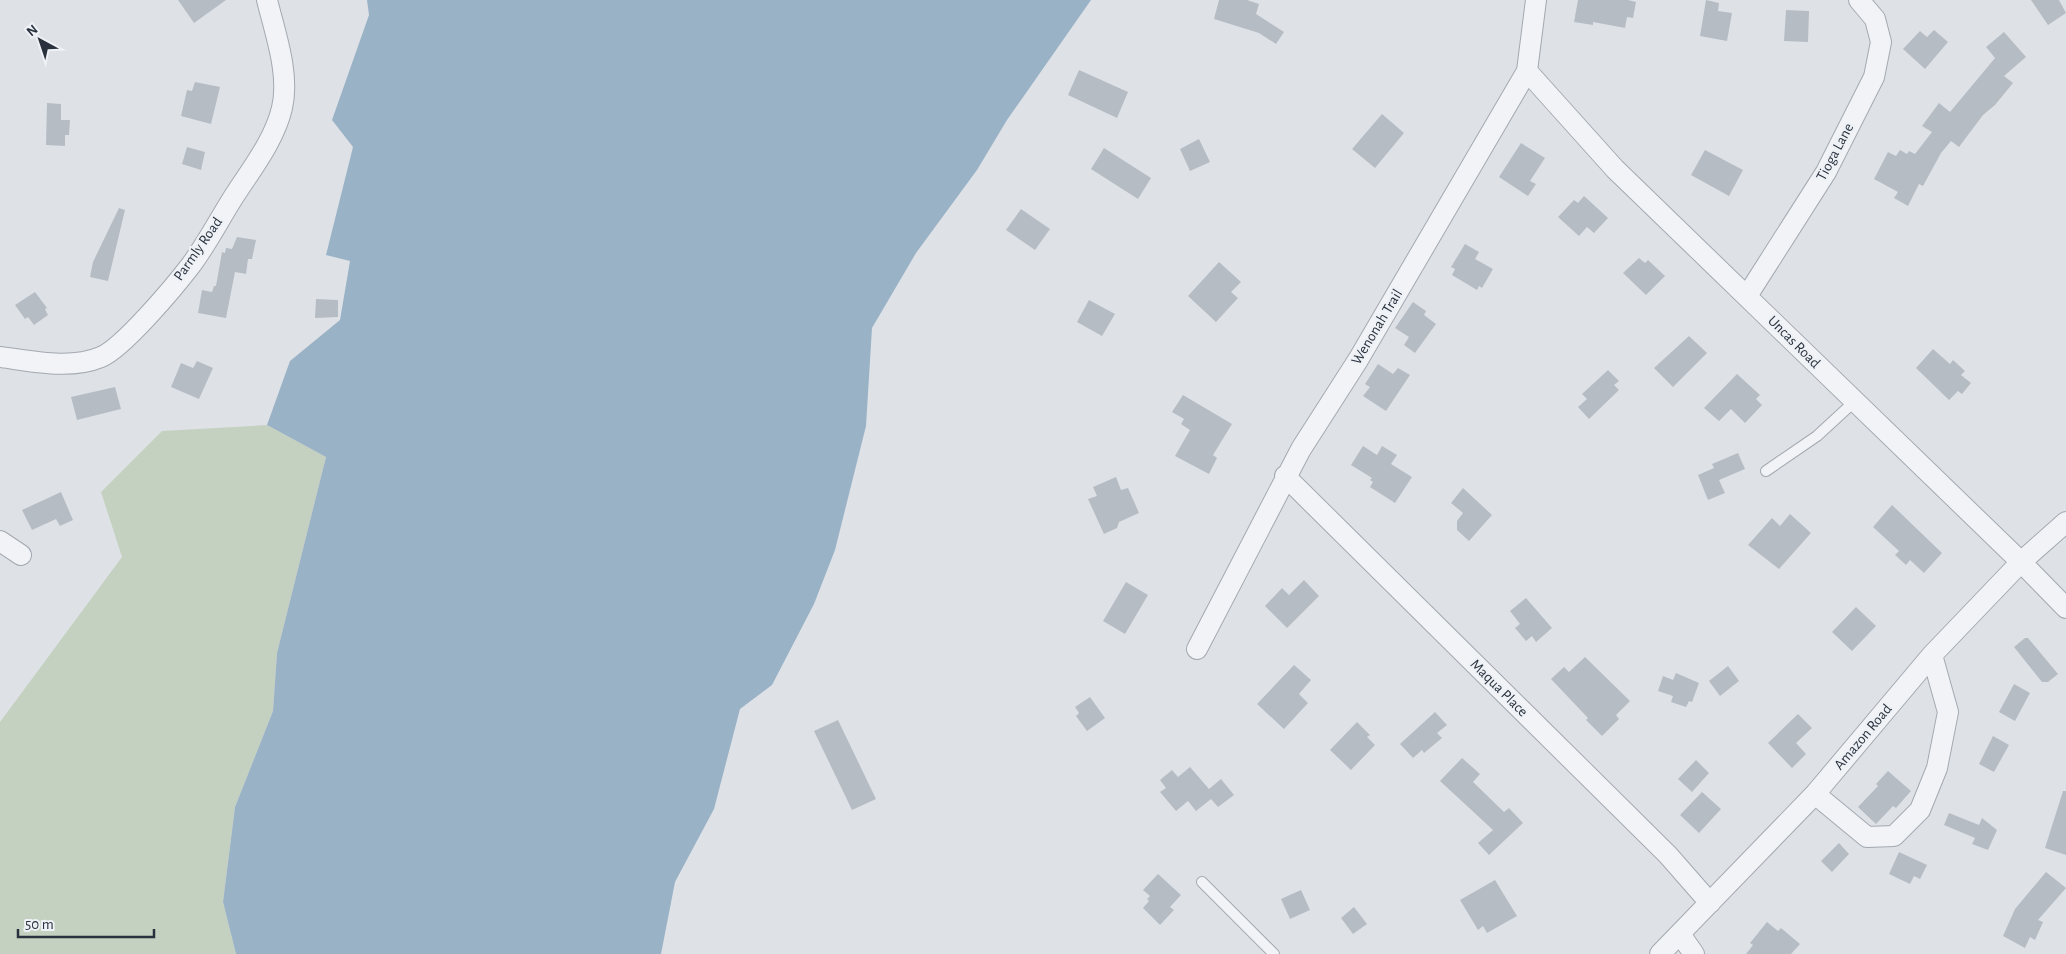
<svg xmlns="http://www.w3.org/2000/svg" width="2066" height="954" viewBox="0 0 2066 954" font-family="'Alegreya Sans',sans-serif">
<rect width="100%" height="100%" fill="#dee2e7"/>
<path fill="#c5d1c0" d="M 267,425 L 326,457 L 277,653 L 273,711 L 235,807 L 223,902 L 236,954 L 0,954 L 0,722 L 122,557 L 101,492 L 162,431 Z"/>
<path fill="#9ab2c6" d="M 367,0 L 1091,0 L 1007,120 L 977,170 L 916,253 L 872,328 L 866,426 L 835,550 L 814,604 L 772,685 L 740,709 L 714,809 L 675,882 L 661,954 L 236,954 L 223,902 L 235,807 L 273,711 L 277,653 L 326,457 L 267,425 L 290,361 L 340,320 L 350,261 L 326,255 L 353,147 L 332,120 L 369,15 Z"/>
<path fill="#b6bcc4" d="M 178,0 L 226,0 L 194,23 Z
M 1219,0 L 1247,0 L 1259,4 L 1256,14 L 1284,32 L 1276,44 L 1259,33 L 1214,19 Z
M 1578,0 L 1628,0 L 1636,2 L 1633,18 L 1627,17 L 1625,28 L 1593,22 L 1593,25 L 1574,22 Z
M 1706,0 L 1719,3 L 1718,11 L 1732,13 L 1727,41 L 1700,36 Z
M 2031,0 L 2059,0 L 2066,13 L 2048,25 Z
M 1786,10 L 1809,11 L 1808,42 L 1784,41 Z
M 1934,30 L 1948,42 L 1925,69 L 1903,49 L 1920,31 L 1927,37 Z
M 2004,32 L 2026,57 L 2004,76 L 2013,83 L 1995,105 L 1983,115 L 1959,147 L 1951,141 L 1941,153 L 1923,186 L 1919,184 L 1908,206 L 1894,198 L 1898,192 L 1874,179 L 1888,152 L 1896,156 L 1900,150 L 1907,154 L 1909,151 L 1915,154 L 1932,132 L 1922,126 L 1939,103 L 1950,112 L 1995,58 L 1986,47 Z
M 1079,70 L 1128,92 L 1117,118 L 1068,95 Z
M 195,82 L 220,87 L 211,124 L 181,116 L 187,90 L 192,91 Z
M 47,103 L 61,104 L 61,120 L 70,120 L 69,135 L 65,135 L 65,146 L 46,145 Z
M 1382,114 L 1404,133 L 1375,168 L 1352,149 Z
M 1199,139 L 1210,162 L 1190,171 L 1180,149 Z
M 1521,143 L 1545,158 L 1530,181 L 1536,184 L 1528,196 L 1499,177 Z
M 187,147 L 205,152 L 201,170 L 182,164 Z
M 1104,148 L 1151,178 L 1138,199 L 1091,169 Z
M 1705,150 L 1743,170 L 1729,196 L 1691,175 Z
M 1584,196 L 1608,218 L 1594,233 L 1587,227 L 1579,236 L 1558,217 L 1574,200 L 1578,203 Z
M 119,208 L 125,210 L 108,281 L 90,277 L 93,262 Z
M 1021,209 L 1050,229 L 1035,250 L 1006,230 Z
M 237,237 L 256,240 L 252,259 L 248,259 L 246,274 L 235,272 L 226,318 L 198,313 L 202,290 L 212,292 L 214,286 L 216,286 L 222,252 L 225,253 L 226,248 L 232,249 Z
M 1465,244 L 1479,252 L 1475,259 L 1493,269 L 1482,288 L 1479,286 L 1477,290 L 1452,275 L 1455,269 L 1451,267 Z
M 1639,258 L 1645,263 L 1648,260 L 1665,276 L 1646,295 L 1623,273 Z
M 1219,262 L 1241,282 L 1231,292 L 1238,298 L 1216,322 L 1188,296 Z
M 35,292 L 47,308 L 45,309 L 48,315 L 34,325 L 28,317 L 25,319 L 15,305 Z
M 316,299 L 338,300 L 338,317 L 315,318 Z
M 1089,300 L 1115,314 L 1102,336 L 1077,322 Z
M 1413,302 L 1426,311 L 1424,315 L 1436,324 L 1415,353 L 1404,345 L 1409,337 L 1395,328 Z
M 1689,336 L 1707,353 L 1673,387 L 1654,368 Z
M 1933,349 L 1950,364 L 1953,360 L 1965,371 L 1961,375 L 1971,383 L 1962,394 L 1958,391 L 1949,400 L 1916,368 Z
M 197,361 L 213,368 L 199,399 L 171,387 L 181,363 L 193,368 Z
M 1378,364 L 1393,374 L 1398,368 L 1410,375 L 1386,411 L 1363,396 L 1370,387 L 1365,384 Z
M 1608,370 L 1619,381 L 1614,385 L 1619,390 L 1589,419 L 1578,407 L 1587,399 L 1582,394 Z
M 1737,374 L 1760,395 L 1756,399 L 1762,405 L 1745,423 L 1731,409 L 1719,421 L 1704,408 Z
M 115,387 L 121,409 L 77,420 L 71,397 Z
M 1183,395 L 1232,424 L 1213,455 L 1217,458 L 1209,474 L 1175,456 L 1190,430 L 1181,424 L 1184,419 L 1172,412 Z
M 1363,446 L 1377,455 L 1382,446 L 1397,455 L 1391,464 L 1412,477 L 1395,503 L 1370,487 L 1373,482 L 1370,480 L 1372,478 L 1351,465 Z
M 1738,453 L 1745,469 L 1719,480 L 1725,493 L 1708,500 L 1698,475 L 1714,468 L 1712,464 Z
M 1116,477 L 1121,490 L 1128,488 L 1139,513 L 1119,522 L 1117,528 L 1104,534 L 1088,499 L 1097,496 L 1093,487 Z
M 1463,488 L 1492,515 L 1469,541 L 1457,530 L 1457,521 L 1463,513 L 1451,503 Z
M 61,492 L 73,520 L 60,526 L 56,519 L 32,530 L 22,510 Z
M 1892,505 L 1942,553 L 1924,573 L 1910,560 L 1906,565 L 1895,555 L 1899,551 L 1873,527 Z
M 1790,514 L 1811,533 L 1779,569 L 1748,545 L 1772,518 L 1780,526 Z
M 1304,580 L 1319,596 L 1287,628 L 1265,606 L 1282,588 L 1289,595 Z
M 1126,582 L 1148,595 L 1125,634 L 1103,621 Z
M 1526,598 L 1552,628 L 1536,642 L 1532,636 L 1526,641 L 1515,628 L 1520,624 L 1510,611 Z
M 1856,607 L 1876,626 L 1852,651 L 1832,632 Z
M 2025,638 L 2028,638 L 2058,674 L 2048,682 L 2042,682 L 2014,647 Z
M 1585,657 L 1630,701 L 1616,715 L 1619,719 L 1602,736 L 1586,720 L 1588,718 L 1551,679 L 1564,667 L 1569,672 Z
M 1294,665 L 1311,680 L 1299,694 L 1308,703 L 1284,729 L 1257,704 Z
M 1728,666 L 1739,681 L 1720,696 L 1709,681 Z
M 1676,673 L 1699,683 L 1692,702 L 1689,701 L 1686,707 L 1671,702 L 1673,696 L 1658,691 L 1663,676 L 1673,680 Z
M 2014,684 L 2030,693 L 2015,721 L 1999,712 Z
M 1090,697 L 1105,718 L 1087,731 L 1076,716 L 1079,713 L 1075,707 Z
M 1435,712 L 1447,725 L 1437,733 L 1442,738 L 1424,753 L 1422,750 L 1413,758 L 1400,744 Z
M 1798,714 L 1812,728 L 1796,743 L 1806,754 L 1792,768 L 1768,743 Z
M 838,720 L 876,799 L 852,810 L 814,731 Z
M 1357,722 L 1370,735 L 1367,737 L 1375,745 L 1351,770 L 1330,750 Z
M 1993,736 L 2009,745 L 1994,772 L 1979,764 Z
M 1462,758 L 1480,774 L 1473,782 L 1504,812 L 1509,808 L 1523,823 L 1489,855 L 1478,843 L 1493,830 L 1440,781 Z
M 1696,760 L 1709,773 L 1692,792 L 1678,779 Z
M 1190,767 L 1209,789 L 1221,779 L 1234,795 L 1218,807 L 1211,799 L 1196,811 L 1188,801 L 1176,811 L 1160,792 L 1166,788 L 1160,780 L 1172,770 L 1178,777 Z
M 1888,771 L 1911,791 L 1896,808 L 1893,806 L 1876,824 L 1858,807 L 1878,786 L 1876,784 Z
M 2063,791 L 2066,791 L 2066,855 L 2045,848 Z
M 1702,792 L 1721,809 L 1699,833 L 1680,815 Z
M 1949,813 L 1979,825 L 1982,818 L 1997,830 L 1988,850 L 1972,844 L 1975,838 L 1944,825 Z
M 1839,843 L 1849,854 L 1832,872 L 1821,861 Z
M 1899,852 L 1927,865 L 1920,879 L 1914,876 L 1910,884 L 1889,874 Z
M 2046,872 L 2066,888 L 2038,920 L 2043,922 L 2035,940 L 2030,937 L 2025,948 L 2003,936 L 2015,909 Z
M 1158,874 L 1181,895 L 1170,907 L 1174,910 L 1160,925 L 1143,908 L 1149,901 L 1147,899 L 1150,896 L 1143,890 Z
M 1495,880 L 1517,916 L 1487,933 L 1483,926 L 1478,930 L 1460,900 Z
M 1301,890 L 1310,910 L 1290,919 L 1281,899 Z
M 1354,907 L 1367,924 L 1353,934 L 1341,918 Z
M 1767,922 L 1778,931 L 1781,928 L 1800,944 L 1791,954 L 1746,954 L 1753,945 L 1750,943 Z"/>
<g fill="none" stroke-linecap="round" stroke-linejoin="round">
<defs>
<path id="lane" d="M 1766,471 L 1817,436 L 1855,401
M 1202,882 L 1274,954"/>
<path id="street" d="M 1527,71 L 1615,169 L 2021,562 L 2066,608
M 1747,296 L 1826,172 L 1874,77 L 1881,42 L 1875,19 L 1859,0
M 0,357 C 32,361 70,370 101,357 C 123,348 175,286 191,265 C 206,245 218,222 231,201 C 249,172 274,142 282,108 C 290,74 275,33 267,0
M 1285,476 L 1668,855 L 1710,903
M 0,541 L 21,555
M 1197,649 L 1301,449 L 1358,360 L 1527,71 L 1536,0
M 1815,794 L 1867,837 L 1894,836 L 1920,810 L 1937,768 L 1948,712 L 1932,655
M 1680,934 L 1694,954
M 1660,954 L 1815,794 L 1932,655 L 2021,562 L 2066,522"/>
</defs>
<use href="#lane" stroke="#a4a9b1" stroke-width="12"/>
<use href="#street" stroke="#a4a9b1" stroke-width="22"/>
<use href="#lane" stroke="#f1f3f6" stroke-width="10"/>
<use href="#street" stroke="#f1f3f6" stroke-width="20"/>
</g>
<g text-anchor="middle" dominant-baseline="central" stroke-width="4.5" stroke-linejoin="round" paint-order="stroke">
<g font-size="15" fill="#28313d" stroke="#eef1f5">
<text transform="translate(1835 152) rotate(-62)">Tioga Lane</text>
<text transform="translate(198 249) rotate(-55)">Parmly Road</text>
<text transform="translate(1377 327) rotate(-59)">Wenonah Trail</text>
<text transform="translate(1794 342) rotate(45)">Uncas Road</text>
<text transform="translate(1499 688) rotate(45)">Maqua Place</text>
<text transform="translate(1863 737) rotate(-50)">Amazon Road</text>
</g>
</g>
<g transform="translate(40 40) rotate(320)" stroke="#eef1f5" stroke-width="4" paint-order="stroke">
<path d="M0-4L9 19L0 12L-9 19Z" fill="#28313d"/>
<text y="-8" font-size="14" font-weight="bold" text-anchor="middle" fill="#28313d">N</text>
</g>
<path d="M18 929v8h136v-8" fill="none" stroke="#28313d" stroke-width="2.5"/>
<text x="25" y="929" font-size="15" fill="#28313d" stroke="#eef1f5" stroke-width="4" paint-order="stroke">50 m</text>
</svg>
